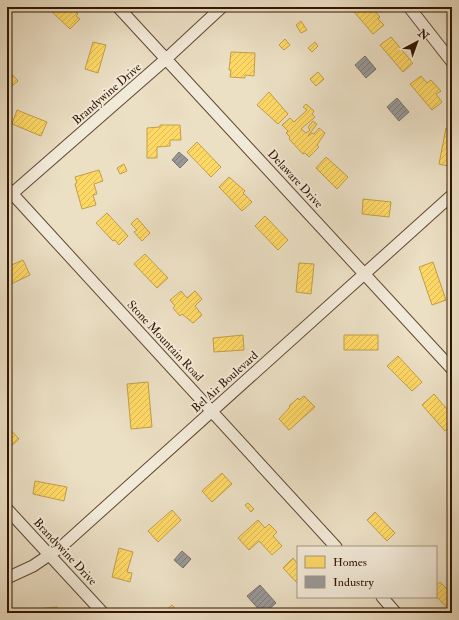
<svg xmlns="http://www.w3.org/2000/svg" width="459" height="620" viewBox="0 0 459 620" font-family="'IM FELL Double Pica',serif">
<defs>
<pattern id="homes-hatch" width="6" height="6" patternUnits="userSpaceOnUse"><rect width="6" height="6" fill="#ffd966"/><path d="M-1 1l2-2M0 6l6-6M5 7l2-2" fill="none" stroke="#dbba57"/></pattern>
<pattern id="industry-hatch" width="6" height="6" patternUnits="userSpaceOnUse"><rect width="6" height="6" fill="#999"/><path d="M-1 1l2-2M0 6l6-6M5 7l2-2" fill="none" stroke="#7d7c7a"/></pattern>
</defs>
<rect width="100%" height="100%" fill="#ebdfc4"/>
<filter id="stains"><feTurbulence type="fractalNoise" baseFrequency=".005" numOctaves="4"/><feColorMatrix values="0 0 0 0 .2 0 0 0 0 .09 0 0 0 0 .02 0 0 0 .5 -.17"/></filter>
<radialGradient id="worn" r=".72"><stop offset=".6" stop-color="#630" stop-opacity="0"/><stop offset="1" stop-color="#630" stop-opacity=".3"/></radialGradient>
<path fill="url(#homes-hatch)" stroke="#c29e47" d="M 51,7 L 71,7 L 78,14 L 76,16 L 80,19 L 70,29 L 49,9 Z
M 350,7 L 371,7 L 380,17 L 378,19 L 384,25 L 373,34 Z
M 301,21 L 307,30 L 301,33 L 296,25 Z
M 391,37 L 413,63 L 403,72 L 380,45 Z
M 285,39 L 290,45 L 284,50 L 279,45 Z
M 93,42 L 106,45 L 98,73 L 85,69 Z
M 315,42 L 318,46 L 312,52 L 308,48 Z
M 231,52 L 255,53 L 254,76 L 245,75 L 245,78 L 230,77 L 231,70 L 229,70 Z
M 7,69 L 18,81 L 8,89 L 7,88 Z
M 318,72 L 324,79 L 316,86 L 310,79 Z
M 421,76 L 427,83 L 431,80 L 441,91 L 436,94 L 442,102 L 432,110 L 410,84 Z
M 269,92 L 288,114 L 278,124 L 257,105 Z
M 306,104 L 314,111 L 312,114 L 315,117 L 301,129 L 306,133 L 310,130 L 308,127 L 313,121 L 317,124 L 308,136 L 312,133 L 314,134 L 319,128 L 325,133 L 317,145 L 319,147 L 309,157 L 305,153 L 303,154 L 289,139 L 290,137 L 286,133 L 288,131 L 282,125 L 290,118 L 294,122 L 307,110 L 303,107 Z
M 17,110 L 47,122 L 41,136 L 12,124 Z
M 160,125 L 180,125 L 181,140 L 170,140 L 170,146 L 157,147 L 157,158 L 147,158 L 147,128 L 160,127 Z
M 446,128 L 452,129 L 452,167 L 439,164 Z
M 197,142 L 221,167 L 211,177 L 187,152 Z
M 326,157 L 348,177 L 337,189 L 316,168 Z
M 124,164 L 127,171 L 120,174 L 117,168 Z
M 99,170 L 103,181 L 94,184 L 97,194 L 93,195 L 96,205 L 82,209 L 75,184 L 77,183 L 75,177 Z
M 229,177 L 245,191 L 243,193 L 252,202 L 242,211 L 219,187 Z
M 363,199 L 391,202 L 389,217 L 362,214 Z
M 107,213 L 128,236 L 119,245 L 115,240 L 113,241 L 96,223 Z
M 265,216 L 288,240 L 278,250 L 255,226 Z
M 137,218 L 150,233 L 142,241 L 134,232 L 137,230 L 131,224 Z
M 145,254 L 168,278 L 157,288 L 134,264 Z
M 23,260 L 30,275 L 7,286 L 7,267 Z
M 433,262 L 446,300 L 432,305 L 419,267 Z
M 299,263 L 314,264 L 311,294 L 296,292 Z
M 181,291 L 187,298 L 195,291 L 202,299 L 195,306 L 202,315 L 193,323 L 182,314 L 180,316 L 173,308 L 175,306 L 170,300 Z
M 452,302 L 452,312 L 447,307 Z
M 243,335 L 244,350 L 214,352 L 213,338 Z
M 344,335 L 378,335 L 378,350 L 344,350 Z
M 398,356 L 422,382 L 412,391 L 387,366 Z
M 148,382 L 152,427 L 131,429 L 127,384 Z
M 434,394 L 452,415 L 452,425 L 445,431 L 422,405 Z
M 304,396 L 315,407 L 289,430 L 279,419 L 290,407 L 289,406 L 298,398 L 299,400 Z
M 7,426 L 19,439 L 9,448 L 7,446 Z
M 222,473 L 232,484 L 212,502 L 202,491 Z
M 35,481 L 67,487 L 64,501 L 33,494 Z
M 248,503 L 254,509 L 251,512 L 245,505 Z
M 172,510 L 181,520 L 158,542 L 148,531 Z
M 375,512 L 395,533 L 387,541 L 367,520 Z
M 258,520 L 265,528 L 269,524 L 277,532 L 273,536 L 282,546 L 272,555 L 259,541 L 249,550 L 238,538 Z
M 119,548 L 133,552 L 127,572 L 132,573 L 130,582 L 112,577 Z
M 293,558 L 298,564 L 298,584 L 283,568 Z
M 440,582 L 452,594 L 452,613 L 436,596 L 436,586 Z
M 172,605 L 179,613 L 163,613 Z
M 57,607 L 58,613 L 27,613 L 27,610 Z"/>
<path fill="url(#industry-hatch)" stroke="#7a726b" d="M 365,56 L 376,69 L 366,78 L 355,65 Z
M 397,98 L 409,112 L 399,121 L 387,107 Z
M 179,152 L 188,160 L 180,168 L 172,160 Z
M 182,551 L 191,559 L 183,568 L 174,560 Z
M 260,585 L 276,603 L 265,613 L 262,613 L 247,596 Z"/>
<g fill="none" stroke-linecap="round" stroke-linejoin="round">
<defs>
<path id="minor" d="M 118,7 L 452,369
M 409,7 L 452,62
M 7,188 L 336,547
M 7,198 L 166,59 L 222,7
M 7,509 L 103,613
M 7,578 L 33,566 L 61,547 L 452,195
M 382,597 L 396,613"/>
</defs>
<use href="#minor" stroke="#604831" stroke-width="13"/>
<use href="#minor" stroke="#f2ead9" stroke-width="11"/>
</g>
<g text-anchor="middle" dominant-baseline="central" stroke-width="4" stroke-linejoin="round" paint-order="stroke">
<g font-size="12" fill="#321600" stroke="#f2ead9">
<text transform="translate(107 94) rotate(-41)">Brandywine Drive</text>
<text transform="translate(295 179) rotate(47)">Delaware Drive</text>
<text transform="translate(165 341) rotate(47)">Stone Mountain Road</text>
<text transform="translate(225 382) rotate(-42)">Bel Air Boulevard</text>
<text transform="translate(65 552) rotate(47)">Brandywine Drive</text>
</g>
</g>
<rect width="459" height="620" fill="none" stroke="#ebdfc4" stroke-width="24"/>
<rect x="8" y="8" width="443" height="604" fill="none" stroke="#321600" stroke-width="2"/>
<rect x="12" y="12" width="435" height="596" fill="none" stroke="#321600"/>
<rect x="297" y="546" width="140" height="52" fill="#f2ead9" stroke="#a59582"/>
<rect x="305" y="556" width="20" height="12" fill="#ffd966" stroke="#a59582"/>
<text x="333" y="566" font-size="12" fill="#321600">Homes</text>
<rect x="305" y="576" width="20" height="12" fill="#999999" stroke="#a59582"/>
<text x="333" y="586" font-size="12" fill="#321600">Industry</text>
<g transform="translate(417 42) rotate(41)" stroke="#f2ead9" stroke-width="3" paint-order="stroke">
<path d="M0-3L7 15L0 10L-7 15Z" fill="#321600"/>
<text y="-6" font-size="11" font-weight="bold" text-anchor="middle" fill="#321600">N</text>
</g>
<rect width="100%" height="100%" filter="url(#stains)"/>
<rect width="100%" height="100%" fill="url(#worn)"/>
</svg>
